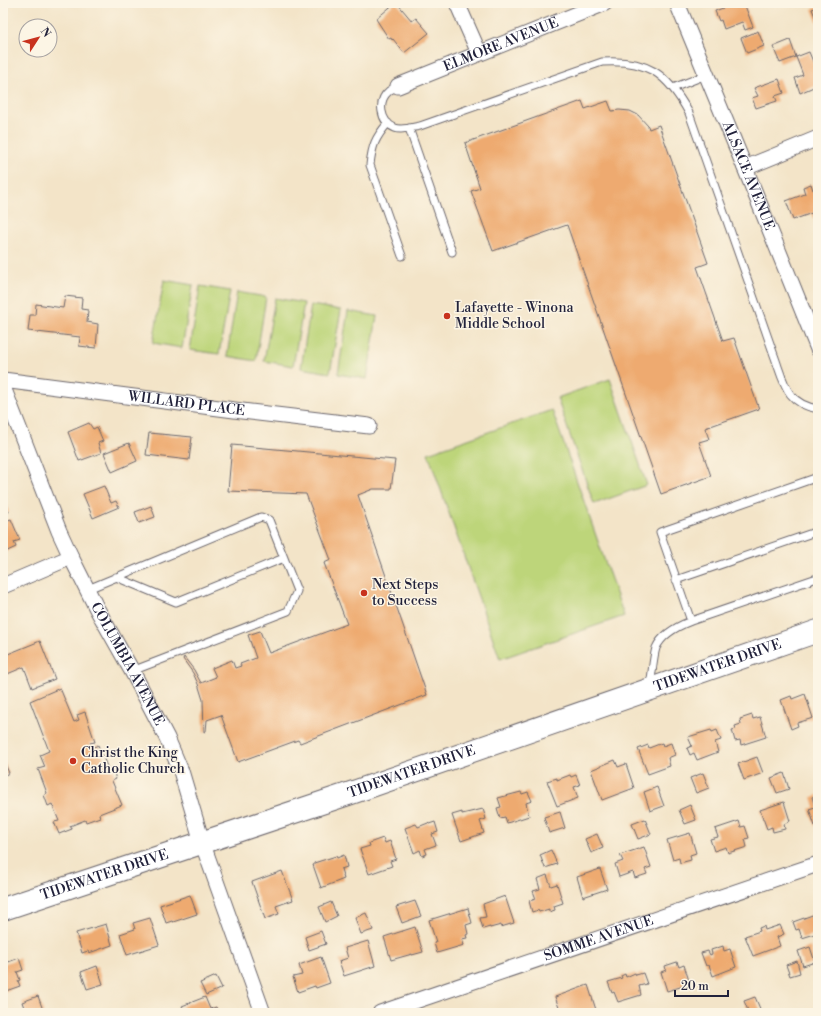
<svg xmlns="http://www.w3.org/2000/svg" width="821" height="1016" viewBox="0 0 821 1016" font-family="'Libre Bodoni',serif">
<rect width="100%" height="100%" fill="#fcf5e5"/>
<filter id="ink" filterUnits="userSpaceOnUse"><feTurbulence type="fractalNoise" baseFrequency=".025" numOctaves="2"/><feDisplacementMap in="SourceGraphic" scale="8" xChannelSelector="R" yChannelSelector="G"/><feConvolveMatrix kernelMatrix="1 2 1 2 8 2 1 2 1" color-interpolation-filters="sRGB"/></filter>
<filter id="wash" filterUnits="userSpaceOnUse"><feTurbulence type="fractalNoise" baseFrequency=".012" numOctaves="4" result="noise"/><feDisplacementMap in="SourceGraphic" scale="16" xChannelSelector="R" yChannelSelector="G"/><feGaussianBlur stdDeviation="0.9" result="paint"/><feColorMatrix in="noise" values="0 0 0 0 0 0 0 0 0 0 0 0 0 0 0 0 0 1.4 0 .05"/><feComposite in="paint" operator="in"/></filter>
<g filter="url(#wash)">
<rect width="100%" height="100%" fill="#f3e4c8"/>
<path fill="#bdd57a" stroke="#707c5a" d="M 164,280 L 193,285 L 182,348 L 153,343 Z
M 200,286 L 230,291 L 219,354 L 190,350 Z
M 237,292 L 266,297 L 256,361 L 227,356 Z
M 275,298 L 304,303 L 293,366 L 264,361 Z
M 311,305 L 341,310 L 330,373 L 301,368 Z
M 348,311 L 377,316 L 367,379 L 338,374 Z
M 610,379 L 647,485 L 594,504 L 557,398 Z
M 552,410 L 624,616 L 500,659 L 428,453 Z"/>
<g id="blocks">
<path fill="#eeaa70" d="M 395,3 L 397,3 L 412,21 L 416,18 L 429,33 L 404,53 L 393,39 L 392,40 L 391,38 L 389,39 L 376,19 Z
M 730,3 L 744,3 L 753,27 L 745,30 L 742,22 L 724,29 L 721,20 L 719,21 L 715,11 L 731,5 Z
M 818,7 L 818,24 L 812,9 Z
M 758,31 L 764,46 L 747,53 L 741,38 Z
M 790,40 L 796,57 L 780,63 L 773,47 Z
M 809,52 L 814,64 L 818,63 L 818,85 L 800,93 L 795,78 L 803,75 L 796,57 Z
M 779,79 L 784,93 L 775,96 L 777,101 L 756,108 L 752,98 L 758,96 L 754,88 Z
M 582,101 L 585,109 L 608,101 L 612,111 L 619,110 L 630,111 L 638,115 L 648,126 L 649,129 L 659,125 L 708,263 L 697,267 L 723,341 L 734,338 L 759,409 L 705,428 L 709,439 L 699,442 L 711,476 L 661,494 L 567,225 L 493,251 L 471,191 L 480,188 L 465,143 Z
M 811,184 L 813,190 L 818,188 L 818,220 L 815,221 L 812,213 L 793,220 L 786,201 L 805,194 L 803,187 Z
M 65,296 L 82,298 L 81,309 L 88,310 L 87,322 L 98,324 L 96,348 L 79,346 L 80,337 L 28,331 L 30,315 L 35,315 L 36,304 L 63,308 Z
M 89,423 L 93,429 L 97,427 L 103,441 L 98,443 L 101,453 L 79,461 L 68,432 Z
M 149,433 L 192,437 L 189,460 L 146,455 Z
M 129,443 L 137,461 L 112,472 L 104,453 Z
M 232,445 L 395,460 L 391,489 L 373,489 L 358,495 L 427,695 L 300,743 L 298,740 L 238,762 L 221,715 L 207,720 L 206,731 L 204,732 L 203,700 L 198,684 L 193,673 L 183,659 L 184,657 L 194,670 L 201,683 L 216,677 L 212,668 L 232,660 L 235,668 L 241,666 L 240,664 L 256,658 L 248,635 L 260,631 L 269,653 L 347,624 L 324,563 L 331,560 L 306,494 L 228,491 Z
M 104,486 L 111,503 L 116,501 L 119,507 L 93,518 L 83,494 Z
M 3,498 L 9,512 L 3,514 Z
M 151,506 L 155,517 L 139,523 L 135,512 Z
M 11,519 L 20,540 L 14,542 L 16,547 L 3,553 L 3,522 Z
M 40,641 L 55,679 L 32,688 L 24,667 L 5,675 L 6,679 L 3,680 L 3,656 Z
M 60,688 L 74,722 L 79,720 L 77,715 L 85,712 L 95,742 L 90,743 L 92,748 L 98,745 L 108,769 L 112,768 L 116,779 L 112,781 L 122,805 L 99,814 L 100,817 L 86,822 L 85,820 L 70,826 L 72,829 L 59,834 L 54,822 L 59,821 L 52,804 L 48,806 L 44,795 L 47,793 L 38,769 L 45,767 L 40,755 L 49,751 L 30,701 Z
M 805,694 L 813,718 L 797,723 L 798,726 L 791,729 L 781,700 L 791,696 L 792,699 Z
M 752,715 L 753,719 L 760,717 L 766,737 L 741,745 L 740,740 L 735,741 L 732,730 L 736,729 L 735,726 L 741,724 L 740,719 Z
M 711,730 L 712,732 L 717,730 L 721,740 L 715,742 L 718,752 L 697,760 L 694,753 L 690,755 L 687,748 L 692,746 L 688,737 Z
M 662,743 L 663,746 L 671,743 L 675,755 L 668,758 L 670,766 L 648,774 L 638,749 L 648,745 L 649,748 Z
M 757,757 L 763,773 L 744,780 L 738,764 Z
M 3,759 L 9,773 L 3,776 Z
M 615,760 L 618,767 L 626,764 L 634,788 L 602,800 L 591,770 Z
M 703,773 L 709,788 L 696,793 L 690,778 Z
M 784,773 L 789,789 L 777,793 L 771,778 Z
M 570,775 L 571,777 L 576,775 L 580,785 L 574,787 L 578,798 L 557,806 L 547,781 L 557,778 L 557,780 Z
M 657,787 L 664,806 L 650,811 L 644,792 Z
M 521,792 L 522,794 L 528,792 L 532,801 L 526,803 L 529,816 L 507,823 L 505,817 L 500,818 L 497,808 L 501,807 L 498,798 Z
M 818,795 L 818,824 L 815,826 L 809,809 L 815,807 L 812,797 Z
M 784,802 L 790,821 L 784,824 L 785,829 L 773,832 L 772,827 L 767,829 L 760,810 Z
M 690,805 L 696,820 L 685,824 L 679,810 Z
M 483,809 L 486,819 L 480,821 L 484,833 L 461,841 L 452,815 L 462,812 L 462,814 Z
M 560,812 L 565,828 L 549,833 L 544,817 Z
M 645,819 L 651,834 L 638,839 L 632,824 Z
M 739,821 L 741,827 L 745,826 L 749,838 L 745,839 L 747,847 L 728,853 L 726,847 L 714,851 L 710,839 L 718,837 L 715,829 Z
M 435,822 L 438,832 L 432,834 L 436,845 L 425,849 L 427,854 L 422,856 L 420,850 L 414,853 L 405,828 L 416,824 L 418,827 L 428,823 L 429,824 Z
M 690,833 L 696,853 L 690,855 L 691,860 L 680,863 L 679,858 L 673,860 L 667,840 Z
M 597,834 L 603,848 L 591,853 L 585,839 Z
M 383,838 L 385,843 L 390,841 L 396,859 L 390,861 L 392,866 L 369,874 L 360,849 L 370,846 L 369,843 Z
M 644,847 L 651,867 L 645,869 L 647,874 L 635,878 L 633,872 L 619,877 L 615,864 L 623,861 L 620,855 Z
M 551,850 L 557,864 L 545,868 L 540,855 Z
M 344,855 L 347,867 L 341,869 L 344,879 L 321,888 L 313,865 L 314,865 L 314,863 L 336,856 L 337,858 Z
M 600,869 L 607,889 L 583,897 L 577,877 Z
M 282,871 L 293,900 L 276,906 L 279,914 L 265,919 L 252,882 Z
M 547,875 L 551,886 L 557,884 L 563,903 L 554,906 L 555,910 L 549,912 L 549,909 L 539,912 L 538,910 L 532,912 L 529,901 L 536,899 L 533,891 L 540,889 L 537,879 Z
M 190,895 L 197,914 L 173,922 L 172,921 L 166,923 L 160,905 Z
M 505,896 L 514,923 L 501,927 L 501,925 L 490,928 L 490,927 L 483,929 L 480,918 L 486,917 L 483,904 Z
M 415,901 L 421,916 L 402,923 L 396,907 Z
M 331,902 L 337,916 L 325,922 L 319,907 Z
M 468,908 L 472,923 L 466,925 L 468,934 L 466,935 L 467,938 L 462,939 L 464,945 L 437,953 L 434,943 L 436,942 L 429,920 Z
M 366,913 L 373,930 L 361,934 L 355,918 Z
M 818,913 L 818,933 L 802,938 L 799,929 L 796,930 L 793,922 Z
M 150,918 L 159,945 L 127,955 L 120,934 L 135,929 L 133,923 Z
M 106,924 L 112,945 L 89,953 L 88,951 L 82,953 L 76,933 Z
M 780,925 L 784,934 L 777,937 L 780,946 L 753,956 L 745,936 L 760,931 L 759,928 L 764,926 L 765,930 Z
M 415,927 L 423,952 L 412,955 L 412,954 L 391,960 L 384,937 Z
M 321,931 L 326,944 L 309,950 L 305,937 Z
M 368,941 L 375,966 L 344,976 L 339,961 L 348,958 L 345,948 Z
M 723,946 L 724,951 L 730,949 L 736,967 L 713,976 L 709,965 L 706,966 L 701,953 L 708,951 L 710,955 L 712,954 L 711,950 Z
M 810,947 L 815,962 L 803,966 L 798,951 Z
M 321,957 L 330,983 L 316,988 L 315,986 L 298,992 L 293,977 L 302,975 L 299,965 Z
M 19,958 L 23,970 L 17,972 L 20,980 L 18,981 L 20,986 L 3,992 L 3,964 Z
M 797,961 L 800,973 L 790,976 L 786,965 Z
M 677,962 L 679,967 L 684,965 L 690,984 L 667,991 L 661,972 L 666,970 L 665,966 Z
M 97,966 L 103,984 L 87,989 L 81,972 Z
M 635,973 L 636,975 L 643,973 L 647,984 L 639,986 L 641,995 L 618,1002 L 614,992 L 612,993 L 608,982 L 622,978 L 621,976 L 625,974 L 626,977 Z
M 216,976 L 222,988 L 206,995 L 200,983 Z
M 588,985 L 597,1013 L 561,1013 L 555,997 Z
M 38,996 L 44,1013 L 26,1013 L 22,1002 Z
M 205,997 L 210,1009 L 216,1007 L 218,1013 L 185,1013 L 182,1006 Z
M 755,997 L 761,1011 L 755,1013 L 749,1013 L 744,1001 Z"/>
</g>
</g>
<g filter="url(#ink)">
<use href="#blocks" fill-opacity="0" stroke="#6b666c" stroke-width="1"/>
<g fill="none" stroke-linecap="round" stroke-linejoin="round">
<defs>
<path id="lane" d="M 398,86 C 395,88 391,89 389,91 C 377,101 380,122 395,128 C 402,131 413,127 420,126 L 602,62 C 647,59 667,73 689,113 L 774,355 C 784,382 786,404 818,409
M 673,88 L 706,75
M 388,123 C 375,138 372,146 370,165 L 402,256
M 409,128 L 452,252
M 814,479 L 818,489
M 116,577 L 176,602 L 284,558
M 676,580 L 818,531
M 88,589 L 261,517 L 269,520 L 297,591 L 288,611 L 132,671
M 691,621 L 660,532 L 818,477
M 650,686 C 652,675 653,658 656,648 C 662,634 678,626 691,621 L 814,579 L 818,579"/>
<g id="street">
<path d="M 457,3 L 479,53"/>
<path id="s1" d="M 677,3 L 745,168 L 818,349"/>
<path id="s2" d="M 398,86 L 605,3"/>
<path d="M 745,168 L 818,138"/>
<path id="s3" d="M 3,380 L 242,411 L 369,426"/>
<path id="s4" d="M 3,387 L 59,531 L 71,557 L 97,609 L 132,671 L 167,738 L 181,771 L 202,842 L 263,1013"/>
<path d="M 3,586 L 71,557"/>
<path id="s5" d="M 380,1013 L 818,864"/>
</g>
<g id="highway">
<path id="s6" d="M 3,909 L 351,793 L 818,631"/>
</g>
</defs>
<use href="#lane" stroke="#6b666c" stroke-width="9"/>
<use href="#street" stroke="#6b666c" stroke-width="17"/>
<use href="#highway" stroke="#6b666c" stroke-width="24"/>
<use href="#lane" stroke="#fff" stroke-width="7"/>
<use href="#street" stroke="#fff" stroke-width="15"/>
<use href="#highway" stroke="#fff" stroke-width="22"/>
</g>
</g>
<g fill="#c8321e" stroke="#fcf5e5" stroke-width="1.5">
<circle cx="447" cy="316" r="4"/>
<circle cx="364" cy="593" r="4"/>
<circle cx="73" cy="761" r="4"/>
</g>
<g text-anchor="middle" dominant-baseline="central" stroke-width="3" stroke-linejoin="round" paint-order="stroke">
<g font-size="14" fill="#22223b" stroke="#fcf5e5">
<text stroke="none"><textPath href="#s2" startOffset="111">ELMORE AVENUE</textPath></text>
<text stroke="none"><textPath href="#s1" startOffset="187">ALSACE AVENUE</textPath></text>
<text stroke="none"><textPath href="#s3" startOffset="185">WILLARD PLACE</textPath></text>
<text stroke="none"><textPath href="#s4" startOffset="304">COLUMBIA AVENUE</textPath></text>
<text stroke="none"><textPath href="#s6" startOffset="755">TIDEWATER DRIVE</textPath></text>
<text stroke="none"><textPath href="#s6" startOffset="431">TIDEWATER DRIVE</textPath></text>
<text stroke="none"><textPath href="#s6" startOffset="107">TIDEWATER DRIVE</textPath></text>
<text stroke="none"><textPath href="#s5" startOffset="231">SOMME AVENUE</textPath></text>
</g>
<g font-size="14" fill="#22223b" stroke="#fcf5e5" text-anchor="start">
<text x="455" y="308">Lafayette - Winona<tspan x="455" dy="16">Middle School</tspan></text>
<text x="372" y="585">Next Steps<tspan x="372" dy="16">to Success</tspan></text>
<text x="81" y="753">Christ the King<tspan x="81" dy="16">Catholic Church</tspan></text>
</g>
</g>
<rect width="821" height="1016" fill="none" stroke="#fcf5e5" stroke-width="16"/>
<g transform="translate(38 38) rotate(54)"><circle r="19" fill="#fcf5e5" stroke="#a5a1a1"/>
<path d="M0-3L7 15L0 10L-7 15Z" fill="#c8321e"/>
<text y="-6" font-size="11" font-weight="bold" text-anchor="middle" fill="#22223b">N</text>
</g>
<path d="M675 990v6h53v-6" fill="none" stroke="#22223b" stroke-width="2"/>
<text x="681" y="990" font-size="12" fill="#22223b" stroke="#fcf5e5" stroke-width="3" paint-order="stroke">20 m</text>
</svg>
